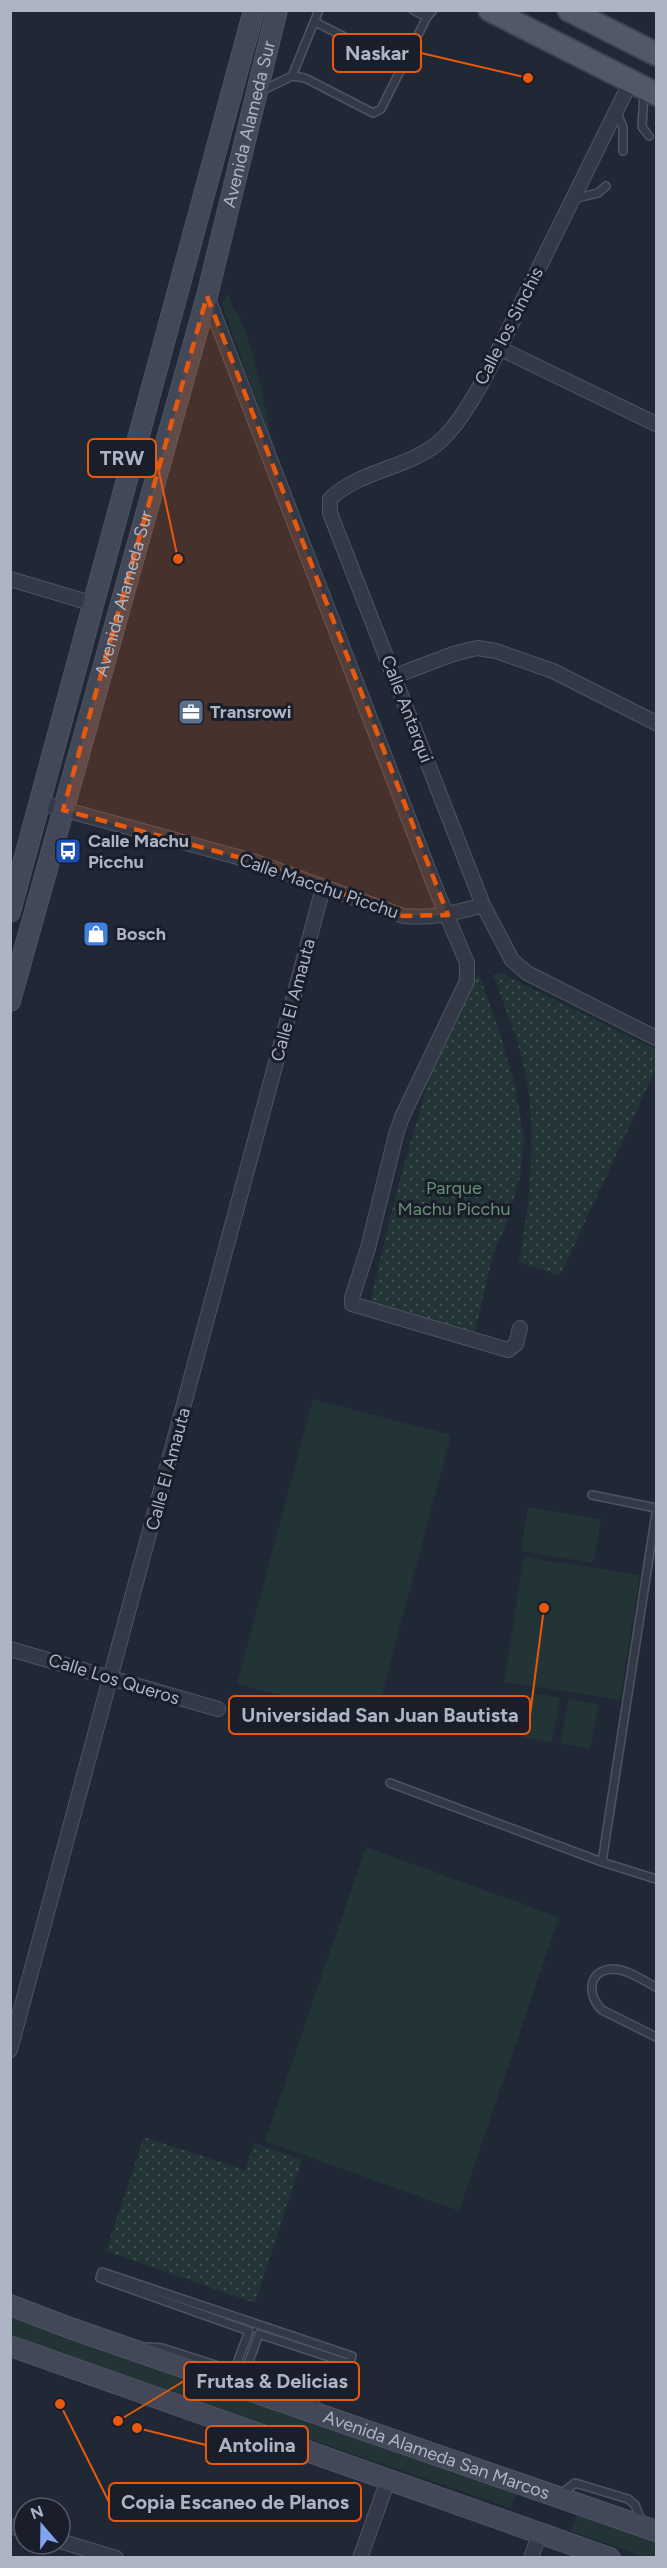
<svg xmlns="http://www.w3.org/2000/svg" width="667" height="2568" viewBox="0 0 667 2568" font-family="Figtree,sans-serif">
<defs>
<pattern id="park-dots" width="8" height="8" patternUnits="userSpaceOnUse" patternTransform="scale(1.5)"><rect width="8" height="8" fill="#233437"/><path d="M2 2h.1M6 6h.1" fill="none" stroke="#404f52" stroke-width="1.8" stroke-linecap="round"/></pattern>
</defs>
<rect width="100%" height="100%" fill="#202735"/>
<path fill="#233437" d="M 228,294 L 235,312 L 238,313 L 253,353 L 276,456 L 222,304 Z
M 313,1399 L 451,1435 L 375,1720 L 237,1684 Z
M 528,1507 L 601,1519 L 593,1563 L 521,1551 Z
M 524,1557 L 640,1575 L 620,1700 L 504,1682 Z
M 531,1693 L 560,1698 L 552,1743 L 522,1737 Z
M 569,1699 L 599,1704 L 590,1749 L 560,1743 Z
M 366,1847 L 559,1917 L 459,2211 L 265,2141 Z
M 11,2316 L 517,2491 L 511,2508 L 11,2337 Z
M 578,2514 L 656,2542 L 656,2557 L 645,2557 L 570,2531 Z"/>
<path fill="url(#park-dots)" d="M 501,973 L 656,1050 L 656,1069 L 560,1276 L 519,1262 C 529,1202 538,1138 526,1077 C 520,1043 505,1009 494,976 Z
M 479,974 L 501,1036 L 516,1090 L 524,1139 L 520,1177 L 507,1222 L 493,1255 L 475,1332 L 370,1303 L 398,1187 L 430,1075 L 469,986 Z
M 144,2137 L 245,2170 L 254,2143 L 302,2160 L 255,2303 L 106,2251 Z"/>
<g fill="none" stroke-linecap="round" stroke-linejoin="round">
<defs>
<path id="lane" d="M 413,10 L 427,17
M 315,22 L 402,66
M 292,76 L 319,10
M 261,91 L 292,76 L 305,78 L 373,113 L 381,109 L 427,17 L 433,10
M 644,93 L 642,127 L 649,136
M 617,113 L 623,127 L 623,151
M 573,199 L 598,193 L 606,186
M 592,1495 L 656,1508
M 390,1783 L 602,1862 L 656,1513
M 602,1862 L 656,1879
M 656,1987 C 644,1981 627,1969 613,1969 C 587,1970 587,1996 602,2010 L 656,2037
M 148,2347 L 162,2348 L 234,2371 L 249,2331 L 100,2278 L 102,2272 L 352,2356 L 350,2364 L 259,2334 L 244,2375 L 305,2396 L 318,2407
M 560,2495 L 575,2483 L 628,2499 L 635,2505 L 642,2522"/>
<path id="street" d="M 631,81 C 594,156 557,231 520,306 C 502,343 469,418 438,443 C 406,469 360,470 330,499 L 330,513 L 483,905 L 512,960 L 527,973 L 656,1038
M 207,296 L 437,892 L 467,963 L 467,981 L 402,1117 L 396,1135 L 368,1248 L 352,1298 L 352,1304 L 508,1350 L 516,1344 L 520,1328
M 499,348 L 656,424
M 10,579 L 94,604
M 395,676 L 453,654 L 477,648 L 496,651 L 553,671 L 656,723
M 40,803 L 256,862 L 403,916 C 432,919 455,913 483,905
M 10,1649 L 218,1709
M 10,2050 L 323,888
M 10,2526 L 24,2530
M 60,2541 L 116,2558
M 360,2558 L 388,2480
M 531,2558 L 540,2532"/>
<g id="secondary">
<path d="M 10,912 L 254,10"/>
<path id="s1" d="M 10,1001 L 207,296 L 277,10"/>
<path id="s2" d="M 10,2305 L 70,2328 L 656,2531"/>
<path d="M 10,2346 L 610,2558"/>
</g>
<path id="primary" d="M 490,10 L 656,94
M 569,10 L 656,54"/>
</defs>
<use href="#lane" stroke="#4e5461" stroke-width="10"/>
<use href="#street" stroke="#4e5461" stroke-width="16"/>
<use href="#secondary" stroke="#4e5461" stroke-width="22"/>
<use href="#primary" stroke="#3d424f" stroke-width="26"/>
<use href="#lane" stroke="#333946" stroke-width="7"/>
<use href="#street" stroke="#333946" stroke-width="14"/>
<use href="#secondary" stroke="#424858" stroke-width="20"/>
<use href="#primary" stroke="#515866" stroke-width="22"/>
</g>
<path fill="#e8590c" fill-opacity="0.2" stroke="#e8590c" stroke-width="4.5" stroke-dasharray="12 8" stroke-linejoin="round" d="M 207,296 L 448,915 L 403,916 L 256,862 L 63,810 Z"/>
<defs>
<symbol id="office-square" viewBox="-11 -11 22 22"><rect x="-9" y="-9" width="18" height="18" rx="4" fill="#5c6f8a" stroke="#191e2a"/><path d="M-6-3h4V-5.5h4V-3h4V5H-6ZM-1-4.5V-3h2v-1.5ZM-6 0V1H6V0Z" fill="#fff"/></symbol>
<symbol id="bus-square" viewBox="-11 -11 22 22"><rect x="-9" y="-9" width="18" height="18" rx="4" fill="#1a4fb4" stroke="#191e2a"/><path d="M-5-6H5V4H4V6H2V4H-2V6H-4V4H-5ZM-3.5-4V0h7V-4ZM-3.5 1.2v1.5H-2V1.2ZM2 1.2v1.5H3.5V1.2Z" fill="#fff"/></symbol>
<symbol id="shop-square" viewBox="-11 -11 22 22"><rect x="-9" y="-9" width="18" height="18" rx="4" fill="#3f7fe0" stroke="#191e2a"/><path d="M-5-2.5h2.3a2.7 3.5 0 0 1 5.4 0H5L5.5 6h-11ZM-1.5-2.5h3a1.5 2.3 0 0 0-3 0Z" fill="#fff"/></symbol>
</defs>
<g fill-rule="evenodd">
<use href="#office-square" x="176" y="697" width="30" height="30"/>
<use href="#bus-square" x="53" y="836" width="30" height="30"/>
<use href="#shop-square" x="81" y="919" width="30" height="30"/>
</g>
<g text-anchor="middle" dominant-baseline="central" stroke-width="6" stroke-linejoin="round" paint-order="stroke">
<g font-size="18" fill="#adb4c3" stroke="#191e2a">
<text stroke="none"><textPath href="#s1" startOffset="909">Avenida Alameda Sur</textPath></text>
<text transform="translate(509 326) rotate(-63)">Calle los Sinchis</text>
<text stroke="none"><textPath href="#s1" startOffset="423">Avenida Alameda Sur</textPath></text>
<text transform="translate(407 709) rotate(69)">Calle Antarqui</text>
<text transform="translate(319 886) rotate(19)">Calle Macchu Picchu</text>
<text transform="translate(293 1000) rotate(-75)">Calle El Amauta</text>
<text transform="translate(168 1469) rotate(-75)">Calle El Amauta</text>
<text transform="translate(114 1679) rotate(17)">Calle Los Queros</text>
<text stroke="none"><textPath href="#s2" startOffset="452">Avenida Alameda San Marcos</textPath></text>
</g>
<g font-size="18" font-weight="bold" fill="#adb4c3" stroke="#191e2a" text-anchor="start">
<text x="210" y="712">Transrowi</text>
<text x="88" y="841">Calle Machu<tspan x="88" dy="21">Picchu</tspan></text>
<text x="116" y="934">Bosch</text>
</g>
<g font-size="18" fill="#679175" stroke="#191e2a">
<text x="454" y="1188">Parque<tspan x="454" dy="21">Machu Picchu</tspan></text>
</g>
</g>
<path fill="none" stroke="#e8590c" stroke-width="2" d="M528 78L421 53M178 559L156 458M544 1608L530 1715M118 2421L184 2381M137 2428L206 2445M60 2404L109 2502"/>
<g fill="#e8590c" stroke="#191e2a" stroke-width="2">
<circle cx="528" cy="78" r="6"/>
<circle cx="178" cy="559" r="6"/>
<circle cx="544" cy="1608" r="6"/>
<circle cx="118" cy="2421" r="6"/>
<circle cx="137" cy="2428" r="6"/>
<circle cx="60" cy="2404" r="6"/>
</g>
<g fill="#191e2a" stroke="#e8590c" stroke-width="2">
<rect x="333" y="34" width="88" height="38" rx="6"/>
<rect x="88" y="439" width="68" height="38" rx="6"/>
<rect x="229" y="1696" width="301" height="38" rx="6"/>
<rect x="184" y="2362" width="175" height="38" rx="6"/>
<rect x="206" y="2426" width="102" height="38" rx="6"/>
<rect x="109" y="2483" width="252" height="38" rx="6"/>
</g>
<g font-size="20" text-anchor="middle" font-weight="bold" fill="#adb4c3">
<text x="377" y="60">Naskar</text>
<text x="122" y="465">TRW</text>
<text x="380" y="1722">Universidad San Juan Bautista</text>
<text x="272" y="2388">Frutas &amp; Delicias</text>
<text x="257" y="2452">Antolina</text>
<text x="235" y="2509">Copia Escaneo de Planos</text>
</g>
<rect width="667" height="2568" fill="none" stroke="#adb4c3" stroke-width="24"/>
<g transform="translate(42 2526) rotate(340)"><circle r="28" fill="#191e2a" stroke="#545a67" stroke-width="1.5"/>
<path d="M0-4.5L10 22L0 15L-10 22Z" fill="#83a3f2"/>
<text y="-9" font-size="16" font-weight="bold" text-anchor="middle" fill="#adb4c3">N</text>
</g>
</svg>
